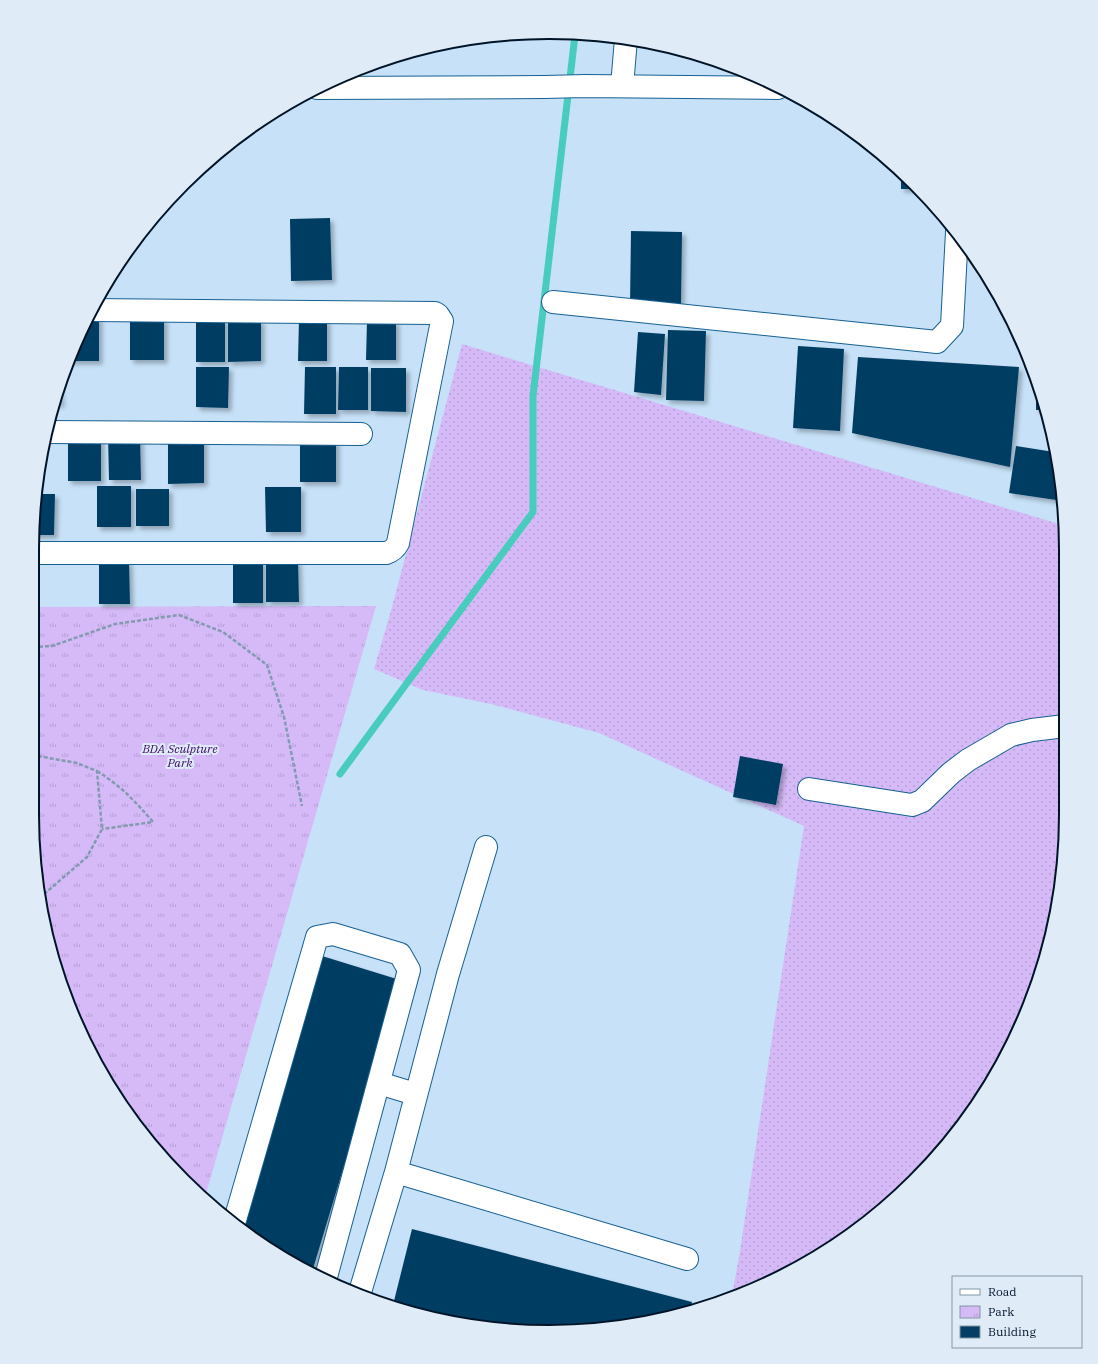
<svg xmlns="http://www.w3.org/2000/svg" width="1098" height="1364" viewBox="0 0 1098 1364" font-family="'IBM Plex Serif',serif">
<defs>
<pattern id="grass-dots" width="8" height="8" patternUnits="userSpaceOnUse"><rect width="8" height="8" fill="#d5baf7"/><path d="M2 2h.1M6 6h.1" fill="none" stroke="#b59fd4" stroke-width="1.8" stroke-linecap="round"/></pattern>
<pattern id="park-tufts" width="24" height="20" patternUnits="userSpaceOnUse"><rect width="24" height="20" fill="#d5baf7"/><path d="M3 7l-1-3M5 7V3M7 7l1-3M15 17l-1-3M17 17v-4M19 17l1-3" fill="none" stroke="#b59fd4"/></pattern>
<filter id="shadow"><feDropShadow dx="3.5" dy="3.5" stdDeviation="2" flood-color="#0004"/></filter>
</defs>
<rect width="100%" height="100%" fill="#c6e1f8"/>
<path fill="url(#grass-dots)" d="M 462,344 L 1062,525 L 1065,528 L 1065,849 L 1048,949 L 1013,1044 L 959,1130 L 864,1225 L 778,1279 L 732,1296 L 740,1251 L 804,826 L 599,733 L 491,704 L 423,690 L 374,669 L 392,607 Z"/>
<path fill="url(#park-tufts)" d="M 376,606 L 205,1197 L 183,1180 L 101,1073 L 50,949 L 32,815 L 33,607 Z"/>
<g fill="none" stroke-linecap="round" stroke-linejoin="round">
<path stroke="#47ccbd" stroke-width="7" d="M 340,774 L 533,512 L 533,396 L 575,35"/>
</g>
<path fill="#043e64" filter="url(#shadow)" d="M 901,172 L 917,189 L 901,189 Z
M 330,218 L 332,280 L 291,281 L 290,219 Z
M 631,231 L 682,232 L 681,307 L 630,306 Z
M 88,317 L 99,317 L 99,361 L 68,361 L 71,351 Z
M 130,317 L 164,318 L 164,360 L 130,360 Z
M 196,319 L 225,319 L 225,362 L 196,362 Z
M 228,319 L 261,320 L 261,361 L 228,362 Z
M 299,319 L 327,320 L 327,361 L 298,361 Z
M 367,321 L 396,321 L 396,360 L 366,360 Z
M 668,330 L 706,331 L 704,401 L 666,400 Z
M 638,332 L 665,334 L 661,395 L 634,392 Z
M 798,346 L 844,349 L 840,431 L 793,428 Z
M 858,357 L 1019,367 L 1010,467 L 852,433 Z
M 196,367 L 229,367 L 228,408 L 196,407 Z
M 305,367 L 336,367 L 336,414 L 304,414 Z
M 339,367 L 368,367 L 368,410 L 338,410 Z
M 371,368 L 406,368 L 406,412 L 371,411 Z
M 1036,382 L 1040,392 L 1046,410 L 1036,410 Z
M 60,387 L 61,404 L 55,404 Z
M 108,435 L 140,435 L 141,480 L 109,480 Z
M 68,439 L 101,439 L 101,481 L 68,481 Z
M 168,439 L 204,439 L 204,483 L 168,484 Z
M 300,440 L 336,440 L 336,482 L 300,482 Z
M 1016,446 L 1054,452 L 1063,501 L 1009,493 Z
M 97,486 L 131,486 L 131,527 L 97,527 Z
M 265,487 L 301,487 L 301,532 L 266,532 Z
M 136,489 L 169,489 L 169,526 L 136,526 Z
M 36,494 L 55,494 L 54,535 L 33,535 L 33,515 Z
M 263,560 L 263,603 L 233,603 L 233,561 Z
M 266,560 L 298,560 L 299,602 L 266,602 Z
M 99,561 L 129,561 L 130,604 L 99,604 Z
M 740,756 L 783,764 L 776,805 L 733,797 Z
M 322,956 L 400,980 L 312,1272 L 290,1263 L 241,1225 Z
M 412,1229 L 692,1302 L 690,1312 L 683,1314 L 549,1332 L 415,1314 L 393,1305 Z"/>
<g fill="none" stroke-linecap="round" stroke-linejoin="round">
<defs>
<path id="minor" d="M 622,86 L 626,39
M 553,302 L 937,342 L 952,326 L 957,232
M 47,432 L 361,434
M 33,553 L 386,553 C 392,551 395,549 398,543 L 442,321 L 438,315 L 435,313 L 92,310
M 809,789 L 912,805 L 922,801 L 951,773 L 968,760 L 1011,735 L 1032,730 L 1065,726
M 379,1083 L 415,1094
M 396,1172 L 687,1259
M 235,1220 L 317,937 L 333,934 L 400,954 L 409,970 L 326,1277
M 360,1292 L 396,1172 L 448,974 L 486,847"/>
<path id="major" d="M 317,88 L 544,87 L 585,86 L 778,88"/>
</defs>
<use href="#minor" stroke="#176093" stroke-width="24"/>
<use href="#major" stroke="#176093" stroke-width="24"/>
<path stroke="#839bb1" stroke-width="2.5" stroke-dasharray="4 2" stroke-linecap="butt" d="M 33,647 L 52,646 L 115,624 L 179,615 L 223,632 L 267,665 L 284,717 L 302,806
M 32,755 L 77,763 L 97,771 L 102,829 L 87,857 L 43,895
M 97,771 C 121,786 135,801 153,822 L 102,829"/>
<use href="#minor" stroke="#fff" stroke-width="22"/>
<use href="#major" stroke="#fff" stroke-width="22"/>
</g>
<g text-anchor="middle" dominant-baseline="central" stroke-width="4" stroke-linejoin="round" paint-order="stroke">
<g font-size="12" font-style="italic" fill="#3b0760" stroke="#dfecf8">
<text x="180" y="748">BDA Sculpture<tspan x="180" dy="14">Park</tspan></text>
</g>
</g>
<path d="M0 0H1098V1364H0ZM549 39H549A510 510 0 0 1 1059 549V815A510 510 0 0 1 549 1325H549A510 510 0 0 1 39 815V549A510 510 0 0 1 549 39Z" fill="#dfecf8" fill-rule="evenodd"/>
<path fill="none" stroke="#001428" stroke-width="2" d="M549 39H549A510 510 0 0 1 1059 549V815A510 510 0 0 1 549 1325H549A510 510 0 0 1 39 815V549A510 510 0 0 1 549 39Z"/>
<rect x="952" y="1276" width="130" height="72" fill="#dfecf8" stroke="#8696a5"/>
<rect x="960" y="1289" width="20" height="6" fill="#ffffff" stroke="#8696a5"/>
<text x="988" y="1296" font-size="12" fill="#001428">Road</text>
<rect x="960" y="1306" width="20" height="12" fill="url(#park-tufts)" stroke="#8696a5"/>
<text x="988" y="1316" font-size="12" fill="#001428">Park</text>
<rect x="960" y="1326" width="20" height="12" fill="#043e64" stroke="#8696a5"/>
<text x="988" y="1336" font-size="12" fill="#001428">Building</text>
</svg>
